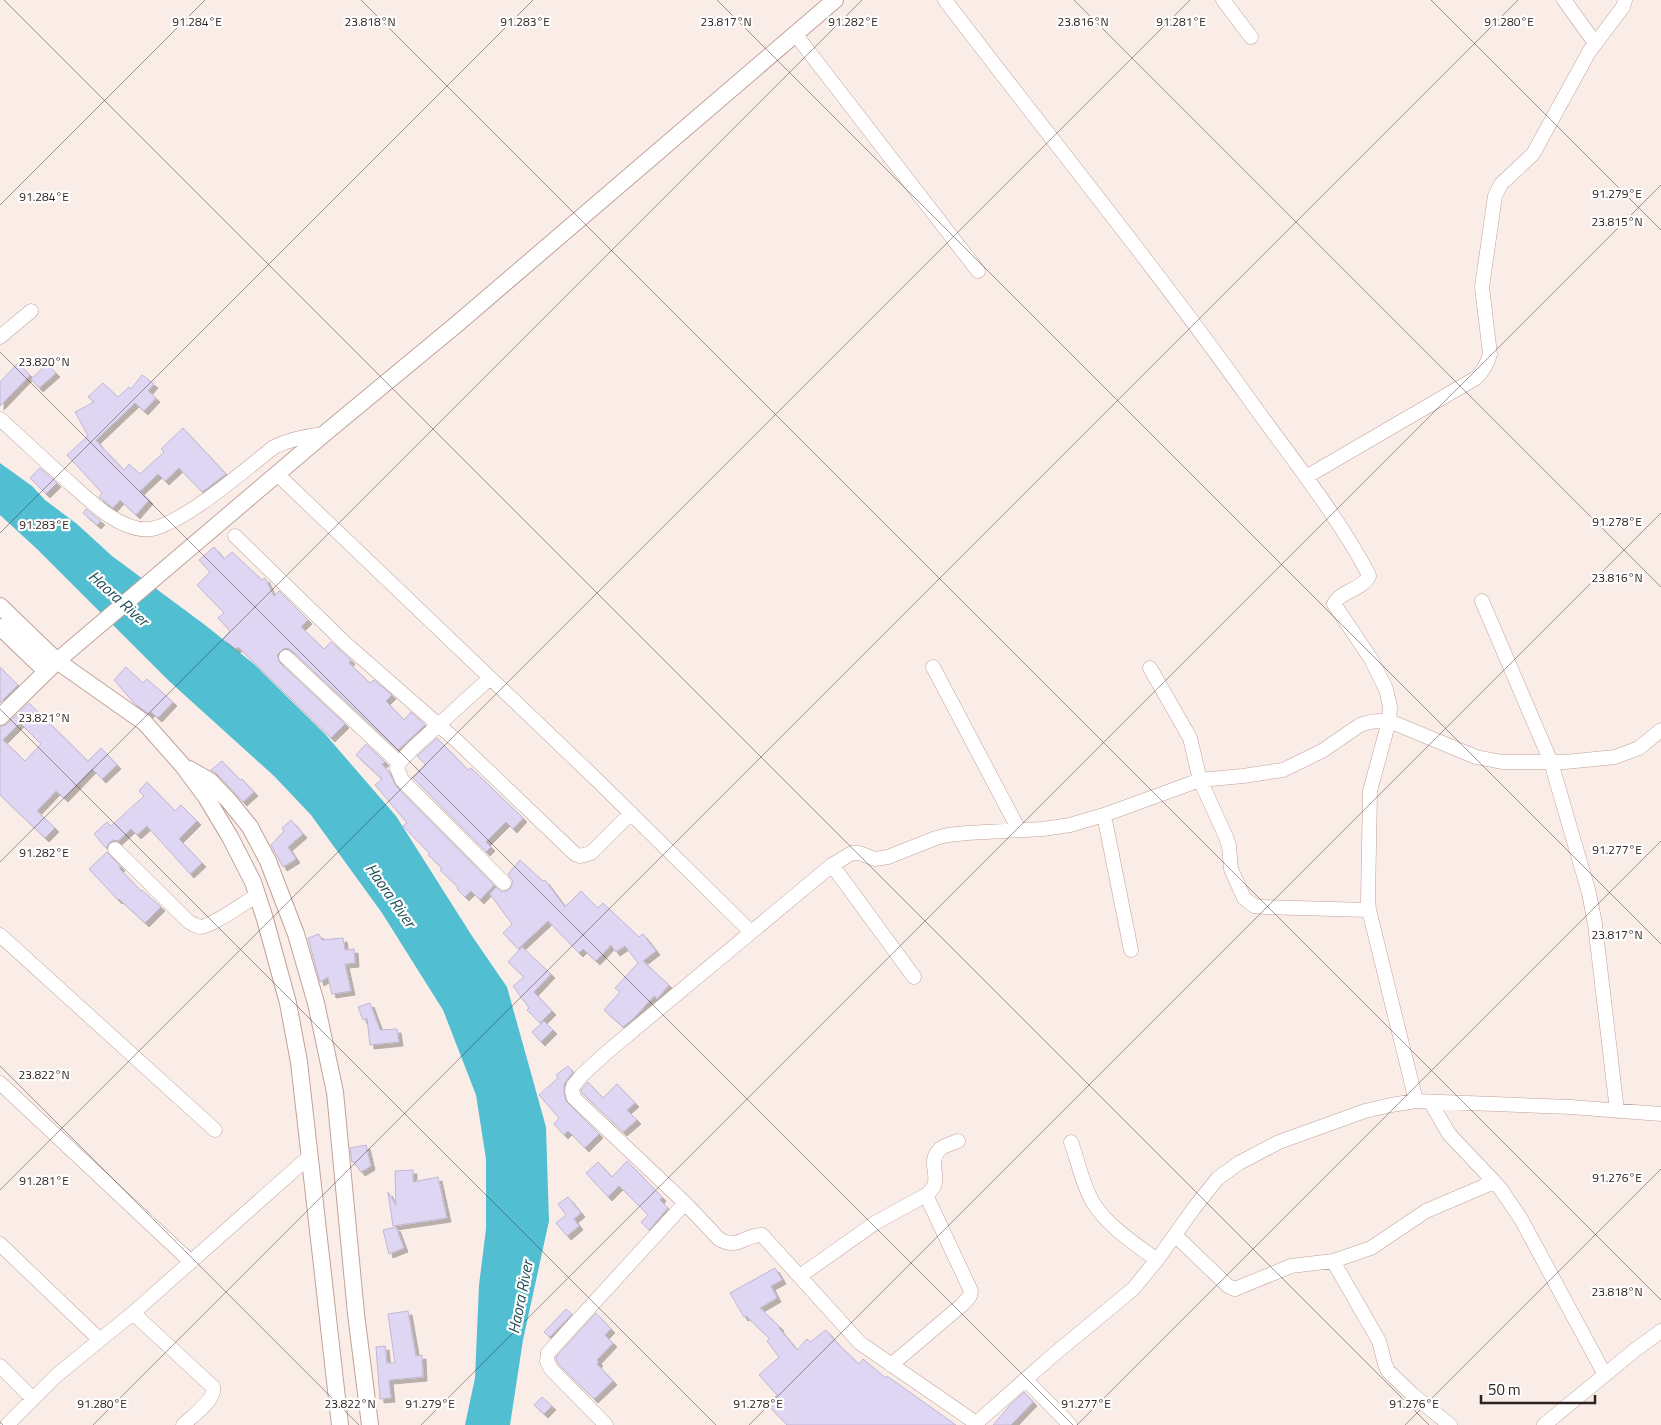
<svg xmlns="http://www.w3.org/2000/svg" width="1661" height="1425" viewBox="0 0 1661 1425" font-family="'Titillium Web',sans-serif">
<defs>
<filter id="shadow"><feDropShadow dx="4" dy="4" stdDeviation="0" flood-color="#0004"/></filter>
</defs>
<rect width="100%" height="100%" fill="#faede8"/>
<path fill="#51bfd1" d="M 0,463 L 32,486 L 45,500 L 77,524 L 112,556 L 205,625 L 254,664 L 325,734 L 396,816 L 472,936 L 507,987 L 546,1127 L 549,1221 L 523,1340 L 510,1425 L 465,1425 L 475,1378 L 479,1285 L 486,1229 L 486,1159 L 476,1095 L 443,1010 L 382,913 L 311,815 L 274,776 L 169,681 L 37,549 L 0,515 Z"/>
<path fill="#dfd6f3" stroke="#c0b7d3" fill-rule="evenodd" filter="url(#shadow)" d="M 18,363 L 30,375 L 0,406 L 0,382 Z
M 47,364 L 56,373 L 39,388 L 31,379 Z
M 142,375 L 154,384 L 148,391 L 156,398 L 144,411 L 135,403 L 96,440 L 100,445 L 124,470 L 129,464 L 140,474 L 164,452 L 161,449 L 183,428 L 226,474 L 202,492 L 179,468 L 165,481 L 158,474 L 140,491 L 149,500 L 136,515 L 120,500 L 113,508 L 99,497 L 102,493 L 67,455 L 88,436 L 75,412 L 94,402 L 88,397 L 103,383 L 118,397 L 129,387 L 131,389 Z
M 40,468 L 57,483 L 46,494 L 30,478 Z
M 86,509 L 101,521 L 97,525 L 83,513 Z
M 214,547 L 224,559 L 232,552 L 262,580 L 265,578 L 274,596 L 279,591 L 308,620 L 301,627 L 324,649 L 331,642 L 351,660 L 349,663 L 370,683 L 374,680 L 392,695 L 386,701 L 404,720 L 411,712 L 425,725 L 398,750 L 292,651 L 288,648 L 283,649 L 277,655 L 280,663 L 345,724 L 331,738 L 238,647 L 236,649 L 223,639 L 230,631 L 218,618 L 224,613 L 197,585 L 210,572 L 199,560 Z
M 0,667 L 18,685 L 0,703 Z
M 126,667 L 143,683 L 147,679 L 173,702 L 158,718 L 151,712 L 149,714 L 134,703 L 114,680 Z
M 29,703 L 88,761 L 101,748 L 117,765 L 102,779 L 92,769 L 64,798 L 56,791 L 37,811 L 55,828 L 45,838 L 0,795 L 0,727 L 7,724 ZM 20,723 L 41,744 L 25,761 L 3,740 Z
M 437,738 L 468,770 L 471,768 L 523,818 L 513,829 L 506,822 L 486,842 L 491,847 L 486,852 L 413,778 L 426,765 L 417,756 Z
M 366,744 L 385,762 L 382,764 L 389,772 L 396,786 L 494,885 L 480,900 L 471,891 L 465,897 L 457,889 L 458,887 L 440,870 L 442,868 L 428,855 L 430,854 L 403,826 L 407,823 L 375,785 L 382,779 L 356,755 Z
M 222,761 L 240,780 L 242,779 L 254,792 L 243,802 L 217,774 L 211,770 Z
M 147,782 L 175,811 L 181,805 L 197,821 L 179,839 L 202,863 L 190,874 L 147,826 L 137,835 L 131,829 L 118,841 L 113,840 L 109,843 L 106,848 L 94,834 L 107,822 L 111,826 L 144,796 L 139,791 Z
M 291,820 L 303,834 L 288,847 L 296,859 L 283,867 L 271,845 L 284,831 L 282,828 Z
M 107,852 L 121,867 L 119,868 L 141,891 L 142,890 L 161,907 L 145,923 L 119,899 L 118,900 L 89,869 Z
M 520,860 L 543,881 L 545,880 L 565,907 L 581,891 L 598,908 L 603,903 L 639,937 L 643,934 L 656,951 L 643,961 L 669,985 L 657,999 L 654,996 L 635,1017 L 623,1027 L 604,1010 L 620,992 L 615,988 L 638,963 L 625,946 L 616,952 L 611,945 L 596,961 L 583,949 L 579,953 L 548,921 L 518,949 L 503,933 L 512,924 L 490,894 L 496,887 L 502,892 L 510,889 L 513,881 L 508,874 Z
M 319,934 L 322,940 L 343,938 L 345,950 L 354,949 L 355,963 L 345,964 L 351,991 L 332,994 L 328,977 L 320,982 L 308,938 Z
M 522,947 L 551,974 L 534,992 L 552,1011 L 540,1023 L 527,1010 L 529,1008 L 513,986 L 524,977 L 508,962 Z
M 370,1003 L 380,1030 L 397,1029 L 399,1042 L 370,1045 L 367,1018 L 363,1020 L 358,1007 Z
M 544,1021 L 553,1030 L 541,1042 L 532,1032 Z
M 568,1066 L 573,1072 L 564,1084 L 564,1093 L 566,1101 L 599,1134 L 585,1148 L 568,1131 L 564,1135 L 554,1124 L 559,1118 L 539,1095 L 558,1078 L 556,1075 Z
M 588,1082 L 603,1098 L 617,1084 L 635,1103 L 627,1110 L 637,1120 L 623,1132 L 582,1093 L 581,1090 Z
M 366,1145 L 371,1166 L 361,1172 L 354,1162 L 352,1162 L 350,1148 Z
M 627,1161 L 662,1197 L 660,1200 L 668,1208 L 649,1230 L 641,1222 L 648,1215 L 619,1186 L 608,1197 L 586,1173 L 598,1162 L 612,1177 Z
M 413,1170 L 413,1182 L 438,1177 L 447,1218 L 393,1226 L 388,1192 L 396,1205 L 395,1171 Z
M 568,1197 L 581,1213 L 574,1219 L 579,1226 L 567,1236 L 556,1223 L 566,1215 L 558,1204 Z
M 396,1227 L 404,1248 L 389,1254 L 383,1230 Z
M 775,1268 L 782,1280 L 771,1286 L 777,1298 L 760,1308 L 780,1327 L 779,1328 L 797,1350 L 807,1339 L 810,1342 L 826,1330 L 837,1343 L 859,1364 L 863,1359 L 886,1378 L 887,1376 L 956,1425 L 787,1425 L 767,1404 L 777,1395 L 759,1375 L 779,1357 L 767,1341 L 770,1339 L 746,1316 L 744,1317 L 730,1293 Z
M 566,1309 L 572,1314 L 550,1337 L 544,1332 Z
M 408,1311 L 416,1356 L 422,1355 L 423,1377 L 389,1380 L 391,1398 L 380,1399 L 376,1347 L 385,1346 L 387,1363 L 395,1363 L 388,1314 Z
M 596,1313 L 611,1329 L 605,1335 L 613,1343 L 597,1360 L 599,1362 L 597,1364 L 613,1381 L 594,1399 L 558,1364 L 556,1359 L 556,1357 Z
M 1024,1392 L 1033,1402 L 1011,1425 L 993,1425 L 1011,1404 Z
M 542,1397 L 552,1406 L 544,1414 L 534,1405 Z"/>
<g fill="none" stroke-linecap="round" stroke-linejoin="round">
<defs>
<path id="minor" d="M 945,0 C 1046,133 1152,263 1249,399 C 1290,456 1335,512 1368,573 L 1369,576 C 1362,590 1340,591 1334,604 L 1371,659 L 1386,689 L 1390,707 L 1389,721 L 1370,791 L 1368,900 L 1369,910 L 1416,1101
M 1223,0 L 1251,37
M 1564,0 L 1595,43
M 796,35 L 978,271
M 0,337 L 31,311
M 0,419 C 21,438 41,457 62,476 C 77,489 92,504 108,515 C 120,523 136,531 151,529 C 184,523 246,469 274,447 C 290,439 306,436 324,434
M 277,474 L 598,781 L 751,932
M 1306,477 L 1476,378 C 1484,370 1487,364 1490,354 L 1482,287 L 1495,196 L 1501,184 L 1533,154 L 1589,52 L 1623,7 L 1625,0
M 235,536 L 346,644 L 458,742 L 575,854 L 580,856 L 591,853 L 631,813
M 1482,601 L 1551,762 L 1589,893 L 1595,924 L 1617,1111
M 286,657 L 399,763
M 933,667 L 1019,830
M 1150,668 L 1190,738 L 1200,780 L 1226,837 L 1229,846 L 1231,869 L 1244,898 L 1254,906 L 1265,907 L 1369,910
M 490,678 L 412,749 L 399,763 L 397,768 L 402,780 L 504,883
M 1104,815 L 1131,950
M 115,849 L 189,922 C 192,924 197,926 200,927 C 211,927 245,902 256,896
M 832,865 L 914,977
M 0,935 L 215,1130
M 0,1083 L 191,1262
M 1431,1103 L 1449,1134 L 1500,1188 L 1521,1219 L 1605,1375
M 1071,1142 C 1078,1161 1082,1183 1092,1201 C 1107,1226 1134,1243 1157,1260
M 1175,1235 L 1228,1286 L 1235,1289 L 1291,1266 L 1333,1261 L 1371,1248 L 1426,1211 L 1494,1182
M 0,1244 L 100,1340
M 1333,1261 L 1379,1341 L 1385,1364 L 1388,1371 L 1413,1395 L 1450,1425
M 800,1276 L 875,1223 L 926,1195 C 947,1179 924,1165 940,1149 C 945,1145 953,1143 958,1141
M 133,1313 L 213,1387 C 216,1400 192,1416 183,1425
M 891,1365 L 962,1305 L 970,1296 L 971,1291 L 926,1195
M 0,1366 L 33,1399
M 1026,1380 L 1070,1425
M 976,1423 L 860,1343 L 762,1235 C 744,1235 738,1250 719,1239 L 685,1203 L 574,1098 L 572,1091 L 573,1086 L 582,1075 L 606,1053 L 832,865 L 852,853 L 859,853 L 875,859 L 888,857 L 936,838 L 948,835 L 967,833 L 1043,829 L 1070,825 L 1104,815 L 1200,780 L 1243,776 L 1283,770 L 1322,751 L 1360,725 C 1371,721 1382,719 1394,723 L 1476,757 L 1502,762 L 1565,762 L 1615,757 L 1639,748 L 1661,730
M 7,1425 L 57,1375 L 133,1313 L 310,1156
M 606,1425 L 551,1369 L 547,1361 L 548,1353 L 685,1203
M 974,1425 L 1052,1356 L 1133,1289 L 1157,1260 L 1194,1208 L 1218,1178 L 1239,1163 L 1279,1142 L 1365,1111 L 1391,1105 L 1416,1101 L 1571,1107 L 1661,1114
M 1544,1425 L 1635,1350 L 1661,1331"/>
<path id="tertiary" d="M 0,606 L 57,661 L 145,723 L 183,766 L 206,797 L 230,837 L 253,882 L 265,919 L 288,1003 L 299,1062 L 340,1425
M 0,627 L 46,671
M 0,717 L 57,661 L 324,434 L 457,324 L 835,0
M 189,769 L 210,781 L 229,801 L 250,827 L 268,861 L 296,934 L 316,1003 L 335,1092 L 356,1314 L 370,1425"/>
</defs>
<use href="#minor" stroke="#c1a297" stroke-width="15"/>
<use href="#tertiary" stroke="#c1a297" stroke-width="18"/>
<use href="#minor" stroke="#fff" stroke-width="14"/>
<use href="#tertiary" stroke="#fff" stroke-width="16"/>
</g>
<path fill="none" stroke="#2f231f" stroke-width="1" stroke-opacity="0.45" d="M 4,0 L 1429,1425M 361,0 L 1661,1300M 717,0 L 1661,944M 1074,0 L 1661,587M 1431,0 L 1661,230M 0,205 L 205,0M 0,352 L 1073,1425M 0,533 L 533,0M 0,709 L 716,1425M 0,862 L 862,0M 0,1066 L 359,1425M 0,1190 L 1190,0M 0,1422 L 3,1425M 93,1425 L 1518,0M 421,1425 L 1661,185M 749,1425 L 1661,513M 1077,1425 L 1661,841M 1405,1425 L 1661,1169"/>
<g text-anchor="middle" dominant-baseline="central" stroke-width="4.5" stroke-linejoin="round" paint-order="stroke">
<g font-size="16" font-style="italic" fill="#1f4f57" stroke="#fdfdfd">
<text transform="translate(119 598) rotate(42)">Haora River</text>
<text transform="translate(391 895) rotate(55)">Haora River</text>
<text transform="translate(520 1297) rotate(-79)">Haora River</text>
</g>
</g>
<g font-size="12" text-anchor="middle" fill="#2f231f" stroke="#fdfdfd" stroke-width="4.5" stroke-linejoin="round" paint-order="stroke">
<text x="197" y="26">91.284°E</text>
<text x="370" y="26">23.818°N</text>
<text x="525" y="26">91.283°E</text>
<text x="726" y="26">23.817°N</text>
<text x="853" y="26">91.282°E</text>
<text x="1083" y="26">23.816°N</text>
<text x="1181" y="26">91.281°E</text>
<text x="1509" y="26">91.280°E</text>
<text x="1617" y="198">91.279°E</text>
<text x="44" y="201">91.284°E</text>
<text x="1617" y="226">23.815°N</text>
<text x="44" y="366">23.820°N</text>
<text x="1617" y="526">91.278°E</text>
<text x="44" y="529">91.283°E</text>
<text x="1617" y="582">23.816°N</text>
<text x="44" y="722">23.821°N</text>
<text x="1617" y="854">91.277°E</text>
<text x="44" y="857">91.282°E</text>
<text x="1617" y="939">23.817°N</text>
<text x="44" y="1079">23.822°N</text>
<text x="1617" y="1182">91.276°E</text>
<text x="44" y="1185">91.281°E</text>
<text x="1617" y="1296">23.818°N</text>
<text x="102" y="1408">91.280°E</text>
<text x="350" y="1408">23.822°N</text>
<text x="430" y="1408">91.279°E</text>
<text x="758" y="1408">91.278°E</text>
<text x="1086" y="1408">91.277°E</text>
<text x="1414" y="1408">91.276°E</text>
</g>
<path d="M1481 1395v8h114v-8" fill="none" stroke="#2f231f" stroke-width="2.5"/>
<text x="1488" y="1395" font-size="15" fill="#2f231f" stroke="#fdfdfd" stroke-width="4" paint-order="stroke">50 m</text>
</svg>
